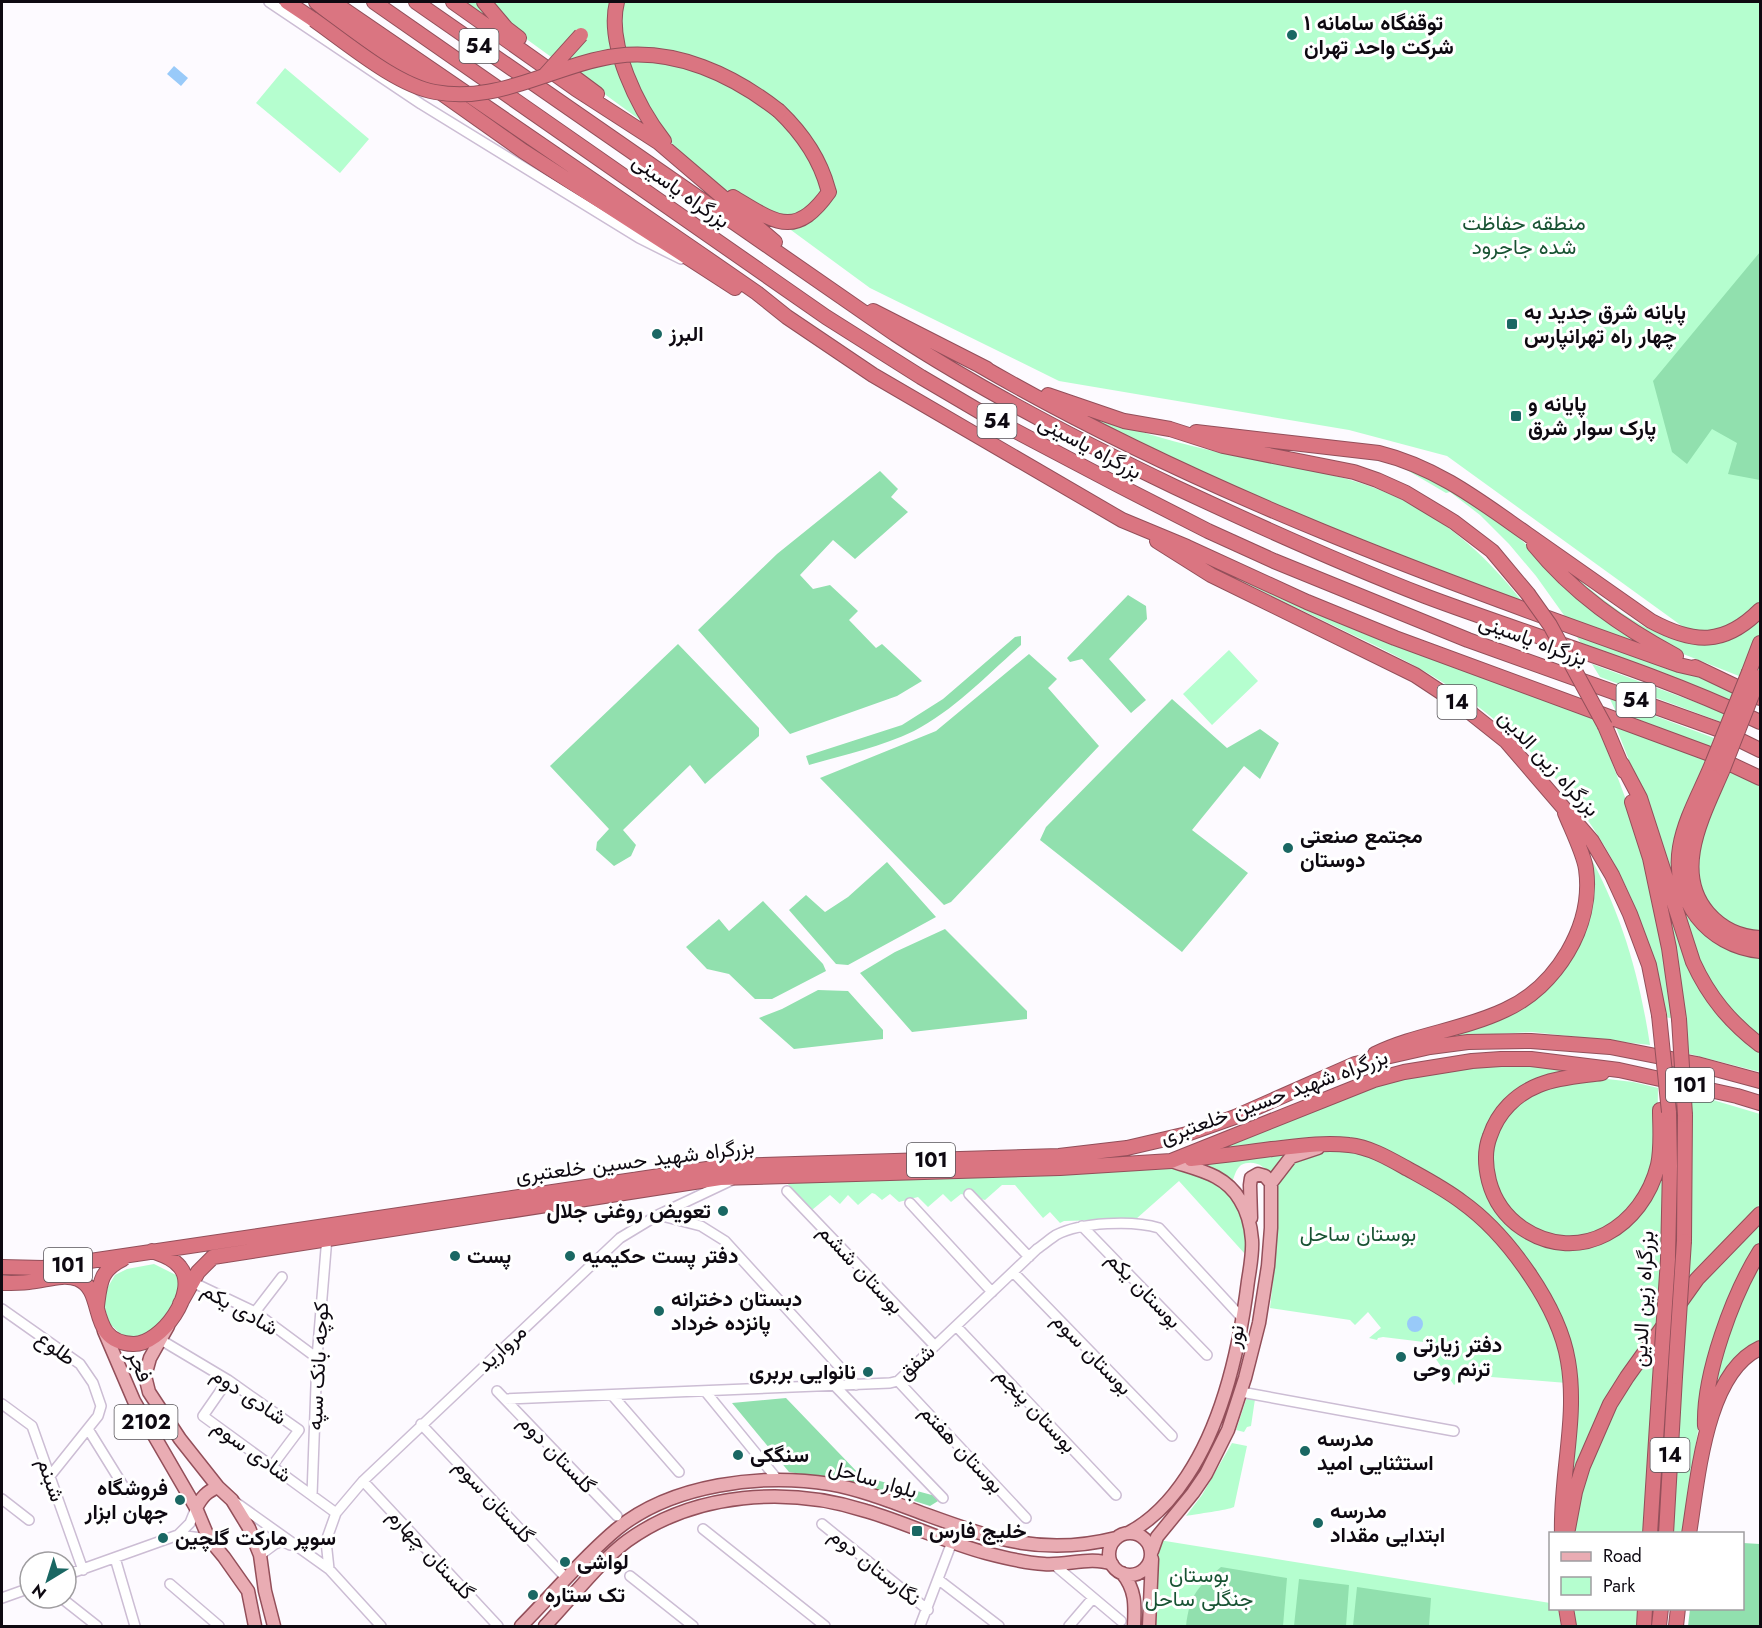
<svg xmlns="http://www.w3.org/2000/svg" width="1762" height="1628" viewBox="0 0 1762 1628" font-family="Jost,Vazirmatn,sans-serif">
<rect width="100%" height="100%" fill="#fdfaff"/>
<path fill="#b5fecf" d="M 460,2 L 1760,2 L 1760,671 L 1749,666 L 1744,678 L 1668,648 L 1622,622 L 1551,558 C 1597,592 1644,643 1704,642 L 1447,456 L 1349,430 L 1059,381 L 870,288 L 750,200 L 721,188 L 669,141 L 566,66 L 565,67 L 514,30 L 507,33 Z
M 285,68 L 369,139 L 340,173 L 256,103 Z
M 1059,406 C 1110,422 1160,439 1213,451 C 1257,461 1303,467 1347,479 C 1424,500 1478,544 1526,606 L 1438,573 L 1239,489 Z
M 1381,459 L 1429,472 L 1511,530 L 1540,558 L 1677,660 L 1566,618 L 1536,576 L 1509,544 L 1480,515 L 1450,492 L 1446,493 L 1400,466 Z
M 1203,562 L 1409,650 L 1594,719 C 1619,778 1642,838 1655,901 C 1663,940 1668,980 1675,1019 L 1665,1017 C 1658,984 1652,951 1640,920 C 1603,820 1530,736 1439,680 C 1402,657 1361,639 1322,620 C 1282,601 1243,582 1203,562 Z
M 1572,629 L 1734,689 L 1730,700 L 1582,645 Z
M 1229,650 L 1258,681 L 1212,725 L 1183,694 Z
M 1592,664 L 1725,713 L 1721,722 L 1600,677 Z
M 1610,699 L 1714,738 L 1710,748 L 1616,712 Z
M 1616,727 L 1709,761 L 1675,876 L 1760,954 L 1760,1038 L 1742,1024 L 1713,987 L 1697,955 L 1648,809 Z
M 1726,768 L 1760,784 L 1760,936 L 1733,929 L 1704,901 L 1695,858 Z
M 1586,849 C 1621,912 1639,973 1650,1045 L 1532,1032 L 1447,1037 L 1498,1019 L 1577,945 Z
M 1654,849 L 1724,1022 L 1743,1040 L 1760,1052 L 1760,1072 L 1686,1053 Z
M 1512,1065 L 1597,1071 L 1578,1073 L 1505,1105 L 1484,1173 L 1528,1236 L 1601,1241 L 1659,1171 L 1666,1168 L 1659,1320 L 1633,1355 L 1608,1396 L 1564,1518 L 1568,1340 L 1493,1225 L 1367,1145 L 1205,1154 C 1261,1136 1312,1108 1367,1089 C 1414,1074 1463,1067 1512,1065 Z
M 1599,1078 L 1633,1082 L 1658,1088 L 1657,1151 L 1645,1192 L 1609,1230 L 1560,1240 L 1518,1222 L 1495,1189 L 1491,1148 L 1511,1107 L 1543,1087 Z
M 1690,1095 L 1713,1100 L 1760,1114 L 1760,1204 L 1688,1281 Z
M 1675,1120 L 1681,1120 L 1681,1175 L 1675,1292 L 1670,1297 Z
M 1308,1147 L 1281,1160 L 1270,1176 C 1266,1165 1252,1159 1241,1165 C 1236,1169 1234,1177 1232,1183 L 1217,1171 L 1201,1165 L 1211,1160 Z
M 1344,1148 L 1373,1155 L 1471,1213 L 1525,1274 L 1550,1315 L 1567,1383 L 1466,1375 L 1454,1385 L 1424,1342 L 1383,1337 L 1378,1338 L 1377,1340 L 1369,1338 L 1381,1328 L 1368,1312 L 1355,1325 L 1350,1320 L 1270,1308 L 1277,1243 L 1278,1182 L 1290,1163 L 1325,1150 Z
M 1169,1168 L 1211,1177 L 1238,1203 L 1247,1239 L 1245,1254 L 1179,1181 L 1136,1219 L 1064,1221 L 1060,1223 L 1050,1212 L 1043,1218 L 1015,1185 L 1002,1185 L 985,1200 L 961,1194 L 951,1202 L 943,1194 L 928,1207 L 918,1197 L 899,1202 L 890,1194 L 882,1200 L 875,1194 L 872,1193 L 858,1205 L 848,1195 L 840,1204 L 830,1195 L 812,1210 L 785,1181 Z
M 1760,1220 L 1760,1241 L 1754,1250 L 1704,1392 L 1682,1533 L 1671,1534 L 1686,1299 Z
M 1760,1263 L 1760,1344 L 1710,1408 L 1722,1352 L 1737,1305 Z
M 154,1264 L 176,1275 L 181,1284 C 164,1318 166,1330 126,1339 L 109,1323 L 102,1297 L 115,1275 L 127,1269 Z
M 1657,1342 L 1645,1533 L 1574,1534 L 1581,1491 L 1591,1461 L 1622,1392 Z
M 1247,1397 L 1255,1399 L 1251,1426 L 1247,1427 L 1244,1432 L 1236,1430 Z
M 1232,1443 L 1247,1446 L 1234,1507 C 1228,1510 1196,1514 1186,1516 L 1202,1495 Z
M 1159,1540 L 1550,1603 L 1550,1608 L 1558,1609 L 1561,1626 L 1151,1626 Z
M 1574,1609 L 1641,1609 L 1640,1626 L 1576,1626 Z"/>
<path fill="#91e0ae" d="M 1760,252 L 1760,480 L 1728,474 L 1737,443 L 1712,429 L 1687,464 L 1672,452 L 1653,381 Z
M 880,471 L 898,489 L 891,497 L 908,512 L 855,559 L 833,540 L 800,575 L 813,589 L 830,585 L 858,611 L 849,620 L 876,648 L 882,644 L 922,681 L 897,696 L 790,734 L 698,630 L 777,554 Z
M 1128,595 L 1146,606 L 1147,619 L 1109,659 L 1146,700 L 1131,713 L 1082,659 L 1070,662 L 1067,658 Z
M 1021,636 L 1021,645 C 987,675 954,710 914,731 C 881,747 843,755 809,765 L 806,756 L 902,725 L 943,699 L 1015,637 Z
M 678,644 L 759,728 L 759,736 L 705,784 L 690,765 L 623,830 L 636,845 L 631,856 L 614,866 L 596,850 L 597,842 L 609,829 L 550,766 Z
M 1029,654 L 1057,679 L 1048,688 L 1099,746 L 951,902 L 944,905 L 820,778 L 936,731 Z
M 1172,699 L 1227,748 L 1260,729 L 1279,743 L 1260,779 L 1244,766 L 1192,830 L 1248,873 L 1182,952 L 1040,840 L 1046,827 Z
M 887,862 L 936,917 L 848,965 L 836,964 L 789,910 L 806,895 L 825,912 L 848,897 Z
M 763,901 L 823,964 L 826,971 L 772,999 L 755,999 L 729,974 L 707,969 L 686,947 L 719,919 L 729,931 Z
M 945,929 L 1027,1011 L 1027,1019 L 912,1032 L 860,973 L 895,952 Z
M 818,990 L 848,991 L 883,1030 L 883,1039 L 794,1049 L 759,1018 L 782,1009 Z
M 786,1398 L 861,1476 L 943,1498 L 930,1506 L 858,1483 L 789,1472 L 732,1403 Z
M 1743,1543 L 1760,1544 L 1760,1626 L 1688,1626 L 1690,1609 L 1742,1608 Z
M 1221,1567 L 1287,1578 L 1283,1626 L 1186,1626 C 1190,1594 1197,1588 1221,1567 Z
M 1299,1579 L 1349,1585 L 1346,1626 L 1294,1626 Z
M 1357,1587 L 1431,1598 L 1429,1626 L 1353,1626 Z"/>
<path fill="#99caf9" d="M 174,66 L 188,78 L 181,86 L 167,74 Z
M1407 1324a8 8 0 1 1 16 0a8 8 0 1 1-16 0Z"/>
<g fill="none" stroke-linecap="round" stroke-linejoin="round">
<defs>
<path id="minor" d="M 269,2 L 421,104 L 639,238 L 681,259
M 787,1191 L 935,1346
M 969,1194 L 1029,1257
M 910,1203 L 992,1292
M 658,1215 L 701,1226 L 725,1241 L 856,1385
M 1082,1226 L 1207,1355
M 1013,1272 L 1172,1436
M 192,1282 L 255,1312 L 317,1358
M 2,1309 L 80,1364 L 93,1383 L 101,1406 L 98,1416 L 50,1476
M 255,1312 L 282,1277
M 956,1326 L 1116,1495
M 161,1340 L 228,1380 L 299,1430 L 272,1466
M 228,1380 L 203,1416 L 336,1513
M 898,1381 L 1026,1518
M 835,1386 L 943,1498
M 497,1391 L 617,1516
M 705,1391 L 777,1479
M 1241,1392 L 1454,1431
M 612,1395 L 679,1472
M 505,1399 L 890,1383 L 898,1381 L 1037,1249 C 1043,1245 1050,1239 1056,1235 C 1081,1222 1133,1220 1159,1228 L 1243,1319
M 2,1404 L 32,1426 L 83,1570
M 421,1424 L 566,1578
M 88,1429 L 127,1492
M 363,1481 L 498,1626
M 312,1495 L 317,1358 L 327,1237
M 2,1499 L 29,1520
M 235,1502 L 329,1569 L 381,1626
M 822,1524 L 928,1610
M 703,1529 L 825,1626
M 178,1535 L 190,1523 L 196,1508
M 260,1555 L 275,1544 L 282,1541 L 290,1545
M 115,1558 L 135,1626
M 1058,1568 L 1121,1621
M 329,1569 L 326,1541 L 336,1513 L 363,1481 L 620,1238 L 658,1215 L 732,1180
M 66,1575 L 178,1535 L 209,1539
M 630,1576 L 693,1626
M 939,1580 L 999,1626
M 170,1584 L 219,1626
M 2,1598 L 30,1588
M 64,1600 L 97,1626
M 920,1626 L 952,1542
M 1069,1626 L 1093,1598"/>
<path id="major" d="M 1251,1218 L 1250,1185 L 1251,1178 L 1258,1174 L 1265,1176 L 1271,1183
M 168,1326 L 150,1358 L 145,1376 L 149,1392 L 180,1439 L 218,1487 L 232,1500 L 249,1528 L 260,1555 L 265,1591 L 274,1626
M 104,1331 L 134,1401 L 196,1508 L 209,1539 L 224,1557 L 248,1591 L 255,1626
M 196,1508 C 202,1497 206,1492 218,1487
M1109 1554a21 21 0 1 1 42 0a21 21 0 1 1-42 0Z
M 1128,1533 C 1153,1520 1172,1499 1187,1476 C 1223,1422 1240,1345 1248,1281 C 1250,1268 1253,1253 1252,1240 C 1251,1227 1247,1211 1240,1200 C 1225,1174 1198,1170 1171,1161
M 1152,1551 L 1157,1537 L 1193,1493 L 1206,1474 L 1228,1430 L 1245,1378 L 1259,1323 L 1268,1266 L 1271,1228 L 1271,1183 L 1291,1157 L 1318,1148
M 1122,1573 C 1136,1590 1135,1605 1134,1626
M 521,1626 C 553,1594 582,1558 617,1529 C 672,1484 762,1473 830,1484 C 864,1490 897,1504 930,1516 C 996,1540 1045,1556 1116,1538
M 545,1626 C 569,1601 600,1561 627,1541 C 695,1492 788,1486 866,1511 C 907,1523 945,1542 986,1553 C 1005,1558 1025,1563 1044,1564 C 1066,1566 1091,1556 1112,1564
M 1149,1626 L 1152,1559"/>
<path id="highway" d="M 287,2 L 314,20
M 316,2 L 338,20 L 523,151 L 735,288
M 333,2 L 689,246 L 757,293 L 787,317 L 873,375 L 1122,520 L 1187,547 L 1307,602 L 1395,638 L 1707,753 L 1760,778
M 374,2 L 826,317 L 921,377 L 989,417 L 1120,486 L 1208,531 L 1274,561 L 1468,640 L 1717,729 L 1760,750
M 416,2 L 895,334 C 984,392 1079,441 1175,487 C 1258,526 1340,563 1425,596 C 1537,638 1653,671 1760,722
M 453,2 L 576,89 L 658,142 L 775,242
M 484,2 L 506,28 L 519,38
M 617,2 C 606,44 638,108 664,141
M 562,68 L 597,94
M 779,111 C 802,133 820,159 828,189
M 733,197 C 775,222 795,240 829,192
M 873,311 L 987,369
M 979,365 C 1199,493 1440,580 1679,665 L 1701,670
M 1048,395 L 1124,421 L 1170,429 L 1223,446 L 1354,472 L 1377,480 L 1406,493 L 1454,522 L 1492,551 L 1528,594
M 1196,432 L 1379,453 C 1436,467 1480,501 1527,534 C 1568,563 1610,592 1651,621 C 1694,644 1724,646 1760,610
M 1157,541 L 1211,575 L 1415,675 L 1462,706 L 1506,741 L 1592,841 L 1612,875 L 1630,914 L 1649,965 L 1659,1015
M 1534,545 C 1573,593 1622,627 1676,656
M 1695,667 L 1760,698
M 1749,672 L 1760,643
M 1605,726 L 1624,771
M 1622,764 L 1640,798 L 1693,962 C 1709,997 1730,1022 1760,1045
M 1712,764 C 1701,791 1685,818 1680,847 C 1671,899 1708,946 1760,951
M 1723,769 C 1705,812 1671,870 1708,913 C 1722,929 1739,937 1760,938
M 1632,802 L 1650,858 L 1669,948 L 1679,1019
M 1375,1054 C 1416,1034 1463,1030 1505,1010 C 1556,987 1594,926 1586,869 C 1584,854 1571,828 1565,813
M 1602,1073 C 1581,1076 1559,1077 1539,1085 C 1516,1094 1498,1112 1490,1136 C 1484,1151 1485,1165 1489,1181 C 1494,1200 1506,1217 1522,1228 C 1580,1267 1643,1226 1658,1165 C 1662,1147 1660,1128 1660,1110
M 1191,1159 C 1218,1156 1245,1153 1272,1149 C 1298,1146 1324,1142 1349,1145 C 1370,1147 1390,1159 1408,1169 C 1426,1179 1445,1189 1462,1202 C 1507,1234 1559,1306 1568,1361 C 1578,1418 1560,1476 1562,1534
M 1684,1241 L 1685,1115
M 1668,1259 L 1670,1166 L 1669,1112
M 2,1267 L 43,1268 L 727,1166 L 1059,1156 L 1127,1148 L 1187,1134 L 1235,1117 L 1355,1064 L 1430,1047 L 1468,1042 L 1531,1041 L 1610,1047 L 1697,1064 L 1760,1081
M 2,1283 C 11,1283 20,1283 29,1282 C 45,1281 62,1273 78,1279 C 107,1291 86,1342 133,1344 C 161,1345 200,1291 180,1267 C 173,1258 162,1255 152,1251
M 180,1304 L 198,1272 L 213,1257 L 720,1178 L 1060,1168 L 1171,1161 L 1374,1080 L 1404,1072 L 1472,1061 L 1501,1059 L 1531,1059 L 1619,1070 L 1737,1096 L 1760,1103
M 97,1306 C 100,1283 100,1270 123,1259
M 1705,1426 C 1703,1375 1733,1294 1760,1251
M 1568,1529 L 1575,1492 L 1583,1466 L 1610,1404 L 1627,1377 L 1697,1279 L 1760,1214
M 1650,1534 L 1659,1393
M 1666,1534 L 1675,1377
M 1689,1534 C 1698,1480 1705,1373 1760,1348
M 1566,1608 L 1569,1626
M 1644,1626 L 1645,1608
M 1659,1626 L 1661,1608
M 1676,1626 L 1678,1608"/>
</defs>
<use href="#minor" stroke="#ccbdd4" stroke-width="12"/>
<use href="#major" stroke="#934f5a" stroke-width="15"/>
<use href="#highway" stroke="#934f5a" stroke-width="16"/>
<use href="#minor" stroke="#fff" stroke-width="9"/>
<use href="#major" stroke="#e9acb3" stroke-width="12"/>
<use href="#highway" stroke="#da7581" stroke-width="14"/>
<defs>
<path id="highway-bridge" d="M 314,20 C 347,43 396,85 435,92 C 472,99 506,89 541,77 C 565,69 591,59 616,56 C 676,48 733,75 779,111
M 545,75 L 581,35
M 1528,594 L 1550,625 L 1605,726
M 1712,764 L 1749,672
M 1723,769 L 1759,677
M 1659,1015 L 1669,1112
M 1679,1019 L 1685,1115
M 1675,1377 L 1684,1241
M 1659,1393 L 1668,1259"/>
</defs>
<use href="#highway-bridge" stroke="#934f5a" stroke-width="16" stroke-linecap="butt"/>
<use href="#highway-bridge" stroke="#da7581" stroke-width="14"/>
</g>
<g fill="#1a6763" stroke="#fff" stroke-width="2">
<circle cx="1292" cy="35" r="6"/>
<rect x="1506" y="318" width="12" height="12" rx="3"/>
<circle cx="657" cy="334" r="6"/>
<rect x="1510" y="410" width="12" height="12" rx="3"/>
<circle cx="1288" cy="848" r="6"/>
<circle cx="723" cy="1211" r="6"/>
<circle cx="455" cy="1256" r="6"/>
<circle cx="570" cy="1256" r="6"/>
<circle cx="659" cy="1311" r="6"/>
<circle cx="1401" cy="1357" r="6"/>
<circle cx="868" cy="1372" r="6"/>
<circle cx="1305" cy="1451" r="6"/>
<circle cx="738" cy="1455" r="6"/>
<circle cx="180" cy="1500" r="6"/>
<circle cx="1318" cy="1523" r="6"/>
<rect x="911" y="1525" width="12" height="12" rx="3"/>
<circle cx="163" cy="1538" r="6"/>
<circle cx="565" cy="1562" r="6"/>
<circle cx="533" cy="1595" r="6"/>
</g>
<g text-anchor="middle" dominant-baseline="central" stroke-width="6" stroke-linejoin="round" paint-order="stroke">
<g fill="#fff" stroke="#565358" stroke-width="1.5">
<rect x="459.5" y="29" width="39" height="34" rx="4.5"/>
<rect x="977.5" y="404" width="39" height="34" rx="4.5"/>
<rect x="1616.5" y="683" width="39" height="34" rx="4.5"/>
<rect x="1437.5" y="685" width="39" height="34" rx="4.5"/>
<rect x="1666" y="1068" width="48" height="34" rx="4.5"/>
<rect x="907" y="1143" width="48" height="34" rx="4.5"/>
<rect x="44" y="1248" width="48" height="34" rx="4.5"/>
<rect x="114.5" y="1405" width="63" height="34" rx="4.5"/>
<rect x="1650.5" y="1438" width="39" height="34" rx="4.5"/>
</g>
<g font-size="20" font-weight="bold" fill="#0e0911">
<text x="479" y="46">54</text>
<text x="997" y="421">54</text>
<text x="1636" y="700">54</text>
<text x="1457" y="702">14</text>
<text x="1690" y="1085">101</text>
<text x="931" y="1160">101</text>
<text x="68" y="1265">101</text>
<text x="146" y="1422">2102</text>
<text x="1670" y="1455">14</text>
</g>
<g font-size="21" font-weight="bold" fill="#0e0911" stroke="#fff" text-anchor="start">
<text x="1304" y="23">توقفگاه سامانه ۱<tspan x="1304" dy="24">شرکت واحد تهران</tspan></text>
<text x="1524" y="312">پایانه شرق جدید به<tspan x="1524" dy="24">چهار راه تهرانپارس</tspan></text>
<text x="669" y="334">البرز</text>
<text x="1528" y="404">پایانه و<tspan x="1528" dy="24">پارک‌ سوار شرق</tspan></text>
<text x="1300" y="836">مجتمع صنعتی<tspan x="1300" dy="24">دوستان</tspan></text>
<text x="711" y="1211" text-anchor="end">تعویض روغنی جلال</text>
<text x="467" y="1256">پست</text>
<text x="582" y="1256">دفتر پست حکیمیه</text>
<text x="671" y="1299">دبستان دخترانه<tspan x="671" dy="24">پانزده خرداد</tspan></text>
<text x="1413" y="1345">دفتر زیارتی<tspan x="1413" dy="24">ترنم وحی</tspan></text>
<text x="856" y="1372" text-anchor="end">نانوایی بربری</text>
<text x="1317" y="1439">مدرسه<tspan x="1317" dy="24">استثنایی امید</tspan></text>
<text x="750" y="1455">سنگکی</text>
<text x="168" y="1488" text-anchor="end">فروشگاه<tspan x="168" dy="24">جهان ابزار</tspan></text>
<text x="1330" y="1511">مدرسه<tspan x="1330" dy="24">ابتدایی مقداد</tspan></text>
<text x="929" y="1531">خلیج فارس</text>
<text x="175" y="1538">سوپر مارکت گلچین</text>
<text x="577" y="1562">لواشی</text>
<text x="545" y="1595">تک ستاره</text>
</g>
<g font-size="21" fill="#0e0911" stroke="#fff">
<text transform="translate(681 191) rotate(35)">بزرگراه یاسینی</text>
<text transform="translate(1090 447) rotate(28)">بزرگراه یاسینی</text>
<text transform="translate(1533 640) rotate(20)">بزرگراه یاسینی</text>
<text transform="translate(1549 763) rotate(47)">بزرگراه زین الدین</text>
<text transform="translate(1274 1097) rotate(-20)">بزرگراه شهید حسین خلعتبری</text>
<text transform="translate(635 1161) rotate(-7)">بزرگراه شهید حسین خلعتبری</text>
<text transform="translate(861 1269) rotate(47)">بوستان ششم</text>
<text transform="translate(1144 1290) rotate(46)">بوستان یکم</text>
<text transform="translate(1643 1299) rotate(-87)">بزرگراه زین الدین</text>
<text transform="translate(240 1309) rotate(30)">شادی یکم</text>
<text transform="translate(1235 1336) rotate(-77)">نور</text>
<text transform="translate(56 1348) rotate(36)">طلوع</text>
<text transform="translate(502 1348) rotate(-43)">مروارید</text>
<text transform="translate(1092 1354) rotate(46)">بوستان سوم</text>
<text transform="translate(916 1362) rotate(-41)">شفق</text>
<text transform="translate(140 1366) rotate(67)">فجر</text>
<text transform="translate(318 1366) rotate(-87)">کوچه بانک سپه</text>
<text transform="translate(249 1396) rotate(34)">شادی دوم</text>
<text transform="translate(1036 1410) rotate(47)">بوستان پنجم</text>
<text transform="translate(962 1449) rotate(47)">بوستان هفتم</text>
<text transform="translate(252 1451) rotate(36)">شادی سوم</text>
<text transform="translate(557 1454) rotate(46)">گلستان دوم</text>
<text transform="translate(873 1479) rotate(16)">بلوار ساحل</text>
<text transform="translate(51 1480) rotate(71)">شبنم</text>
<text transform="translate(494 1501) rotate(47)">گلستان سوم</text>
<text transform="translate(431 1554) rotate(47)">گلستان چهارم</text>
<text transform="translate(875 1567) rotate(39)">نگارستان دوم</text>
</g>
<g font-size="21" fill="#185333" stroke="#fff">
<text x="1524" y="223">منطقه حفاظت<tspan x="1524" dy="24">شده جاجرود</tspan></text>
<text x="1358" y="1234">بوستان ساحل</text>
<text x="1199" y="1575">بوستان<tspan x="1199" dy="24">جنگلی ساحل</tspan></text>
</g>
</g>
<rect width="1762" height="1628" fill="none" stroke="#0e0911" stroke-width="6"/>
<rect x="1549" y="1532" width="195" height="78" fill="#ffffff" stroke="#9f9da0" stroke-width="1.5"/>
<rect x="1561" y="1552" width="30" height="9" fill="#e9acb3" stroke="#9f9da0" stroke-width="1.5"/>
<text x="1603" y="1562" font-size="18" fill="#0e0911">Road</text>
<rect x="1561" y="1577" width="30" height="18" fill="#b5fecf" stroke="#9f9da0" stroke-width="1.5"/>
<text x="1603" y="1592" font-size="18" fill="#0e0911">Park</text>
<g transform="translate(48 1580) rotate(218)"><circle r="28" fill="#ffffff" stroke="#9f9da0" stroke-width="1.5"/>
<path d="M0-4.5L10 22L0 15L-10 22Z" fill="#1a6763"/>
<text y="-9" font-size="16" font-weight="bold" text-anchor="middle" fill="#0e0911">N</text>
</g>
</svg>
